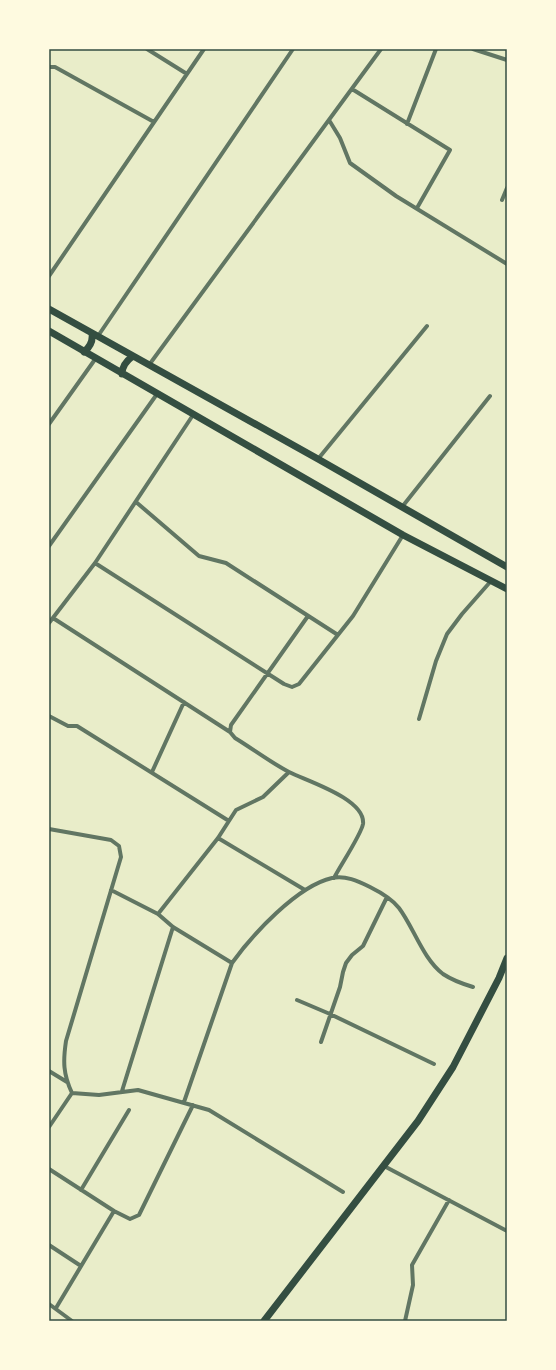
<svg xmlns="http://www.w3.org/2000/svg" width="556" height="1370" viewBox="0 0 556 1370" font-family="Bitter,serif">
<rect width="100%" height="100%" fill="#e9edc9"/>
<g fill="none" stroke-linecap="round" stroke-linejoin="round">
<path stroke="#617663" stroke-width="4" d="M 147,49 L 187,74
M 473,49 L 507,60
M 49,67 L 55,67 L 154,122
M 352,89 L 450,150 L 417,208
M 329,120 L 340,138 L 350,163 L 396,196 L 507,264
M 407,124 L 436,49
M 502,200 L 507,188
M 49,276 L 204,49
M 98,336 L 293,49
M 149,365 L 381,49
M 49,424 L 96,358
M 318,459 L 427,326
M 136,502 L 199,556 L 226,563 L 338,635
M 402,507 L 490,396
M 49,546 L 157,394
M 95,563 L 284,684 L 292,687 L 299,684 L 353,616 L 403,535
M 53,618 L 230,732 L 235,738 C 253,749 270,762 289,772 C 307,781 366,799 363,824 C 361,835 340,866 334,878
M 49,623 L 95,563 L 193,415
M 49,716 L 68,726 L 77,726 L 229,821
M 419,719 L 436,661 L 447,634 L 462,614 L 491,581
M 230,732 L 231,725 L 308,616
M 152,772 L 184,702
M 49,829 L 111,840 L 119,846 L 121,857 L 66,1041 C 63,1061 63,1074 72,1093
M 218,838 L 305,890
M 111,890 L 158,914 L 173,927 L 232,963
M 158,914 L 218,838 L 236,810 L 263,797 L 289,772
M 297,1000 L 330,1014 L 434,1064
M 321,1042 L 340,987 L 343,972 L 346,963 L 352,955 L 363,946 L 387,897
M 49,1071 L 67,1082
M 122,1091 L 173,927
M 72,1093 L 99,1095 L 138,1090 L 209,1110 L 343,1192
M 184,1102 L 232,963 C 252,935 297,886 332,878 C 345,875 358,881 370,887 C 380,892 392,899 399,908 C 414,928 423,959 443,974 C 452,980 463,984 473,987
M 49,1127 L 72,1093
M 384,1166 L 507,1231
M 49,1169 L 114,1211 L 130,1219 L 139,1215 L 193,1105
M 81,1190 L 129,1110
M 49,1245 L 81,1266
M 49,1304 L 72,1321
M 56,1308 L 114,1211
M 405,1321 L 413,1285 L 412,1265 L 449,1200"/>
<path stroke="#344e41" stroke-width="7" d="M 49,309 L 318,459 L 507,567
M 49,331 L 403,535 L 507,589
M 84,352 C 90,347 93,341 92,334
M 122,374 C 122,366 126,361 133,356
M 264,1321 L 418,1121 L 453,1067 L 499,978 L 507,958"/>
</g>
<rect width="556" height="1370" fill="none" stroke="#fefae0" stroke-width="100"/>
<rect x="50" y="50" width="456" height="1270" fill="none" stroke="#344e41" stroke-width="1.5"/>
</svg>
